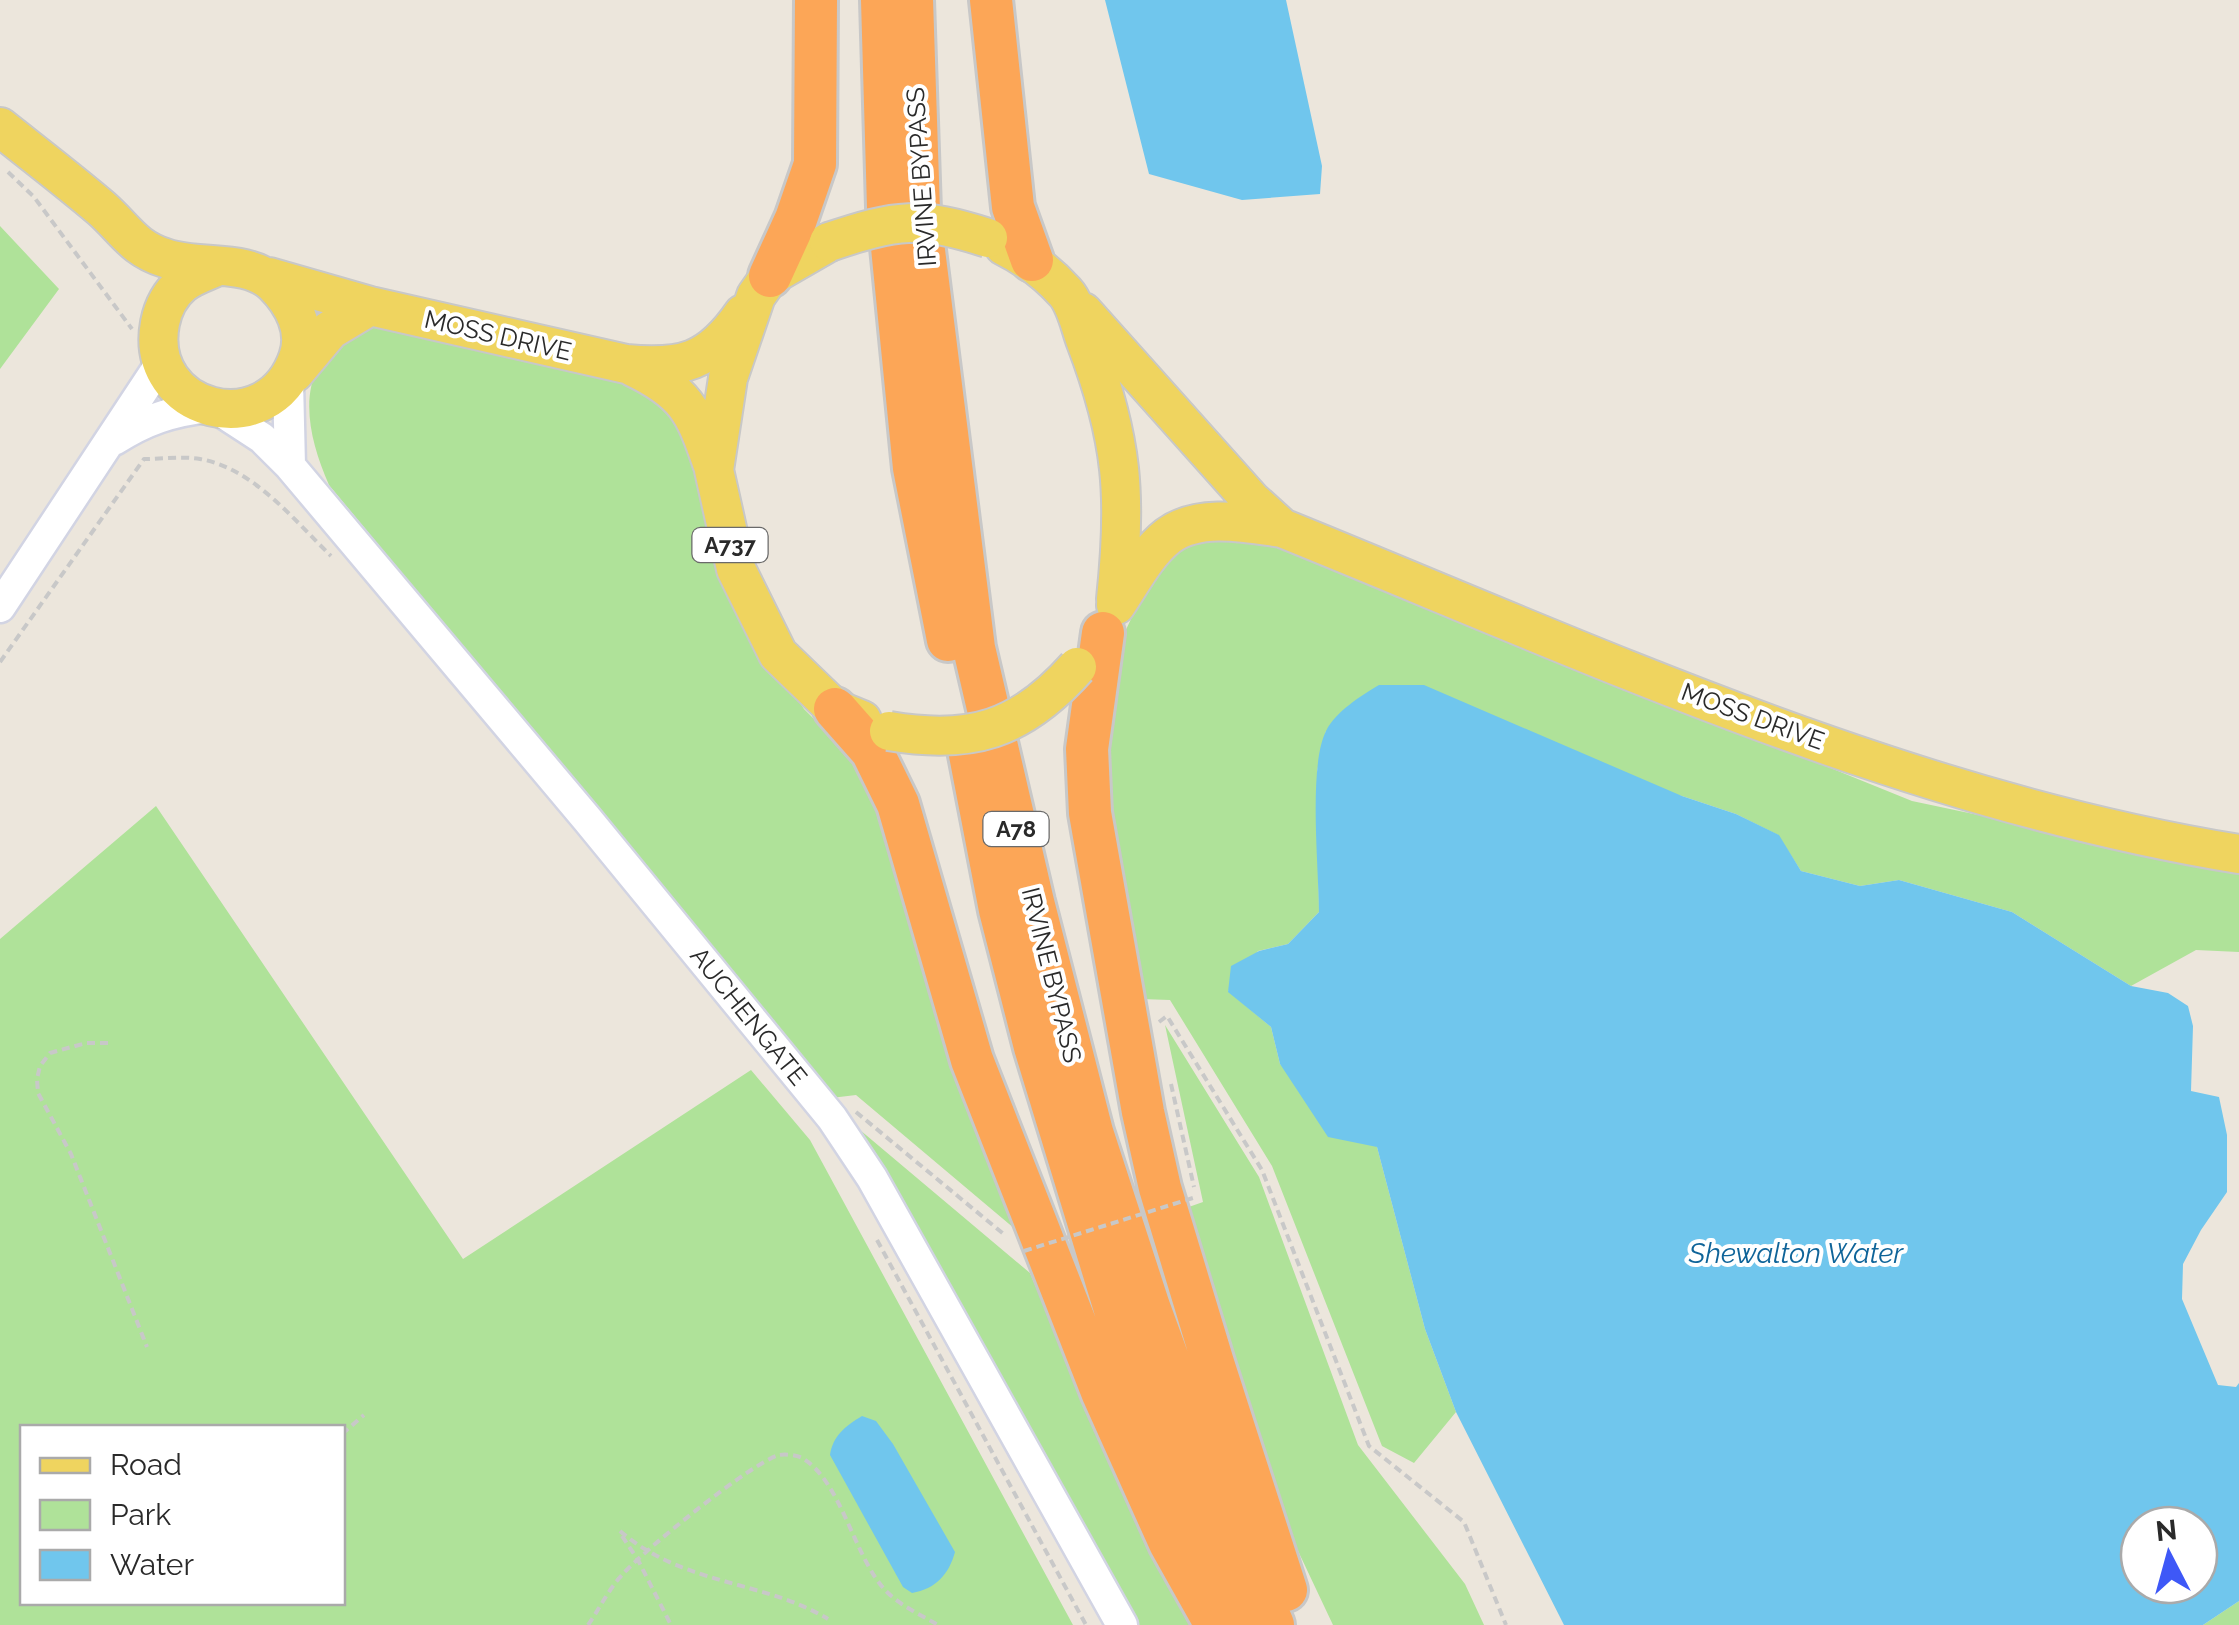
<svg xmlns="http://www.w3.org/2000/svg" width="2239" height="1625" viewBox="0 0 2239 1625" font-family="Raleway,sans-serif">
<rect width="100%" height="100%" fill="#ece6dc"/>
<path fill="#afe299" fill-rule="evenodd" d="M 0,226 L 59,289 L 0,369 Z
M 390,322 L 625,378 L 665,402 L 690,431 L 738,609 L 804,709 L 863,768 L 1015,1229 L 856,1095 L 831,1098 L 819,1077 L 329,485 C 305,430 293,368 352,331 C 362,325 379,324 390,322 Z
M 1237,534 L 1305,555 L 1912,801 L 2239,870 L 2239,952 L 2196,950 L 2131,986 L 2012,912 L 1899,880 L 1860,886 L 1801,871 L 1778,835 L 1736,814 L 1682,796 L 1326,731 L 1317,771 L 1319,912 L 1288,944 L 1258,951 L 1228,991 L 1271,1027 L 1280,1064 L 1377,1147 L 1425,1329 L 1456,1412 L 1414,1463 L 1382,1446 L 1272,1166 L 1170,1000 L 1141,999 L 1097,804 L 1123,636 L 1147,585 L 1169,558 L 1200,538 Z
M 156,806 L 463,1259 L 751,1070 L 810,1140 L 1073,1625 L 0,1625 L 0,939 ZM 22,1428 L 342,1428 L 342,1602 L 22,1602 Z
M 1165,1025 L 1259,1177 L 1358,1445 L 1465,1584 L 1484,1625 L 1333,1625 L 1274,1500 L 1183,1209 L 1203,1202 Z
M 860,1130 L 1030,1273 L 1113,1470 L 1190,1625 L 1132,1625 Z
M 2239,1601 L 2239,1625 L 2203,1625 Z"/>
<path fill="#70c6ed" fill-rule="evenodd" d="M 1105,0 L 1286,0 L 1322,166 L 1320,194 L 1242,200 L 1149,174 Z
M 1379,685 L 1424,685 L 1682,796 L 1736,814 L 1779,835 L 1801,871 L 1860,886 L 1899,880 L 2012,912 L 2131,986 L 2168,993 L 2188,1006 L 2193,1026 L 2191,1091 L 2219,1097 L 2227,1135 L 2227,1192 L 2201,1230 L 2183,1264 L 2182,1299 L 2218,1385 L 2236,1387 L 2239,1383 L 2239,1601 L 2203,1625 L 1564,1625 L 1456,1412 L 1425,1329 L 1377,1147 L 1328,1137 L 1280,1064 L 1271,1027 L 1228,992 L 1231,966 L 1259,951 L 1288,944 L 1319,912 C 1319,869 1308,767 1326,731 C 1336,711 1361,696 1379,685 ZM 2199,1525 L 2199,1585 L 2139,1585 L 2139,1525 Z
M 862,1416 L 876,1421 L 893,1444 L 955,1552 C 949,1574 936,1589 912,1593 L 903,1587 L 830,1455 C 833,1436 845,1426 862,1416 Z"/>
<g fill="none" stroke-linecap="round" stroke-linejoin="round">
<defs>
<path id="minor" d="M 288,381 L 290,466
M 219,410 L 262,438 L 290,466 L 587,819 L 832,1118 L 872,1178 L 1122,1625
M 114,440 C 145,420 172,411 208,407
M 0,607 L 161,363"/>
<path id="major" d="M 0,127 C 34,154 68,180 101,208 C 125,229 133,248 165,258 C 199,270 247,258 274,284 C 293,303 308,330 298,358 C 268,445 143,412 160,323 C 163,308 170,294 182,284 C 192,276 205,272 216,267
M 829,242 L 770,276 L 756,296 L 728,378 L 714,470 L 736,569 L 778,654 L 835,709 L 862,720
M 1004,246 C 1028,258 1047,272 1065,292 C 1076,304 1080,326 1086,342 C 1123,439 1127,497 1116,599
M 269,277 L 370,306 L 626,364 C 682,369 709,363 743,314
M 1083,312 L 1251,500 L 1282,528
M 633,367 C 685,392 694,410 712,463
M 294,373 L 330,330 L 370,306
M 1116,605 C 1131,583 1146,553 1168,536 C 1199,513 1247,523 1282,528 C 1593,654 1905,800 2239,854"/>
<path id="highway" d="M 882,0 L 888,207 L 914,468 L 948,640
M 912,0 L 919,211 L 974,648 L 1033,902 L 1092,1132 L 1149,1307 L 1215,1488 L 1273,1625
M 991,0 L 1013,207 L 1032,260
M 770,276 L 796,219 L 815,164 L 816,0
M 1103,633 L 1087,749 L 1090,813 L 1143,1112 L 1160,1188 L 1213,1363 L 1286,1590
M 835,709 L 872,751 L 898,804 L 972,1060 L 1103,1394 L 1170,1543 L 1211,1616
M 967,739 L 1000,910 L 1035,1047 L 1121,1329 L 1170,1459 L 1240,1625"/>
</defs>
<use href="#minor" stroke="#d2d4e3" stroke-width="35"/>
<use href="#major" stroke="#c8c8c8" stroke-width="42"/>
<use href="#highway" stroke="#c8c8c8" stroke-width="48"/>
<path stroke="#c8c8c8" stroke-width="4" stroke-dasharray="8 5" stroke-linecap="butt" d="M 8,172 L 34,197 L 132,329
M 0,662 L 144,459 C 162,459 182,456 200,459 C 253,468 294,520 331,556
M 1159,1022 L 1167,1016 L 1262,1170 L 1369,1446 L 1464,1522 L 1506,1625
M 108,1043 L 86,1043 L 50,1053 L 40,1066 L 37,1079 L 38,1093 L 71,1154 L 147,1347
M 1171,1084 L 1194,1187
M 856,1112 L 1006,1236
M 877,1240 L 1086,1625
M 342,1434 L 364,1415
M 620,1531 C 684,1586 763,1580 828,1619
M 622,1536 L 638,1560 L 671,1625
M 588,1625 C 600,1608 608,1590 622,1575 C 644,1550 751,1463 779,1455 C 786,1454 796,1455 802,1458 C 842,1481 854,1559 887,1592 C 901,1606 921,1615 938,1625"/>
<use href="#minor" stroke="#fff" stroke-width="30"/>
<use href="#major" stroke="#efd45f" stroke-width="38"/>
<use href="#highway" stroke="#fca657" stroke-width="42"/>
<defs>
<path id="major-bridge" d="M 829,242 C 897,219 920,216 988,238
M 889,731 C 971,745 1021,730 1077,667"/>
</defs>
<use href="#major-bridge" stroke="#c8c8c8" stroke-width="42" stroke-linecap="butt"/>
<path stroke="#c8c8c8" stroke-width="4" stroke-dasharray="8 5" stroke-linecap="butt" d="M 1024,1251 L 1196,1197"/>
<use href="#major-bridge" stroke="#efd45f" stroke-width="38"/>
</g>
<g text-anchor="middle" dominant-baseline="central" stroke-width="8" stroke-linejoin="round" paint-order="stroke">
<g fill="#fff" stroke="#6a6a6a" stroke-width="2.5">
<rect x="692.5" y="528" width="75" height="34" rx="8"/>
<rect x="983.5" y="812" width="65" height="34" rx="8"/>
</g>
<g font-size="22" font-weight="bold" fill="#2a2a2a">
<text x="730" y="545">A737</text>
<text x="1016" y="829">A78</text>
</g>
<g font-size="25" fill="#2a2a2a" stroke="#fff">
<text transform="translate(921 177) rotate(-94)">IRVINE BYPASS</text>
<text transform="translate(498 335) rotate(13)">MOSS DRIVE</text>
<text transform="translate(1753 716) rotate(20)">MOSS DRIVE</text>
<text transform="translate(1052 975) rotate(76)">IRVINE BYPASS</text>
<text transform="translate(749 1016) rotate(51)">AUCHENGATE</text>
</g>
<g font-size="28" font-style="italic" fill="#0f6499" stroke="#fff">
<text x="1796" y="1253">Shewalton Water</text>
</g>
</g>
<rect x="20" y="1425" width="325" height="180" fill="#ffffff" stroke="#aaaaaa" stroke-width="2.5"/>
<rect x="40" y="1458" width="50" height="15" fill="#efd45f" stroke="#aaaaaa" stroke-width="2.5"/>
<text x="110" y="1475" font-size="30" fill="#2a2a2a">Road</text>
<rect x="40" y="1500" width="50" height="30" fill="#afe299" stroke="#aaaaaa" stroke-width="2.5"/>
<text x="110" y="1525" font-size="30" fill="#2a2a2a">Park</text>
<rect x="40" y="1550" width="50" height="30" fill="#70c6ed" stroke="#aaaaaa" stroke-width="2.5"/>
<text x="110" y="1575" font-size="30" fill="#2a2a2a">Water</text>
<g transform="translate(2169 1555) rotate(354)"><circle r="48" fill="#ffffff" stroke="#aaaaaa" stroke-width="2.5"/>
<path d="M0-8L18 38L0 25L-18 38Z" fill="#3e58f7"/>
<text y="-15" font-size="28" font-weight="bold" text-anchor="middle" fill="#2a2a2a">N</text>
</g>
</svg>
